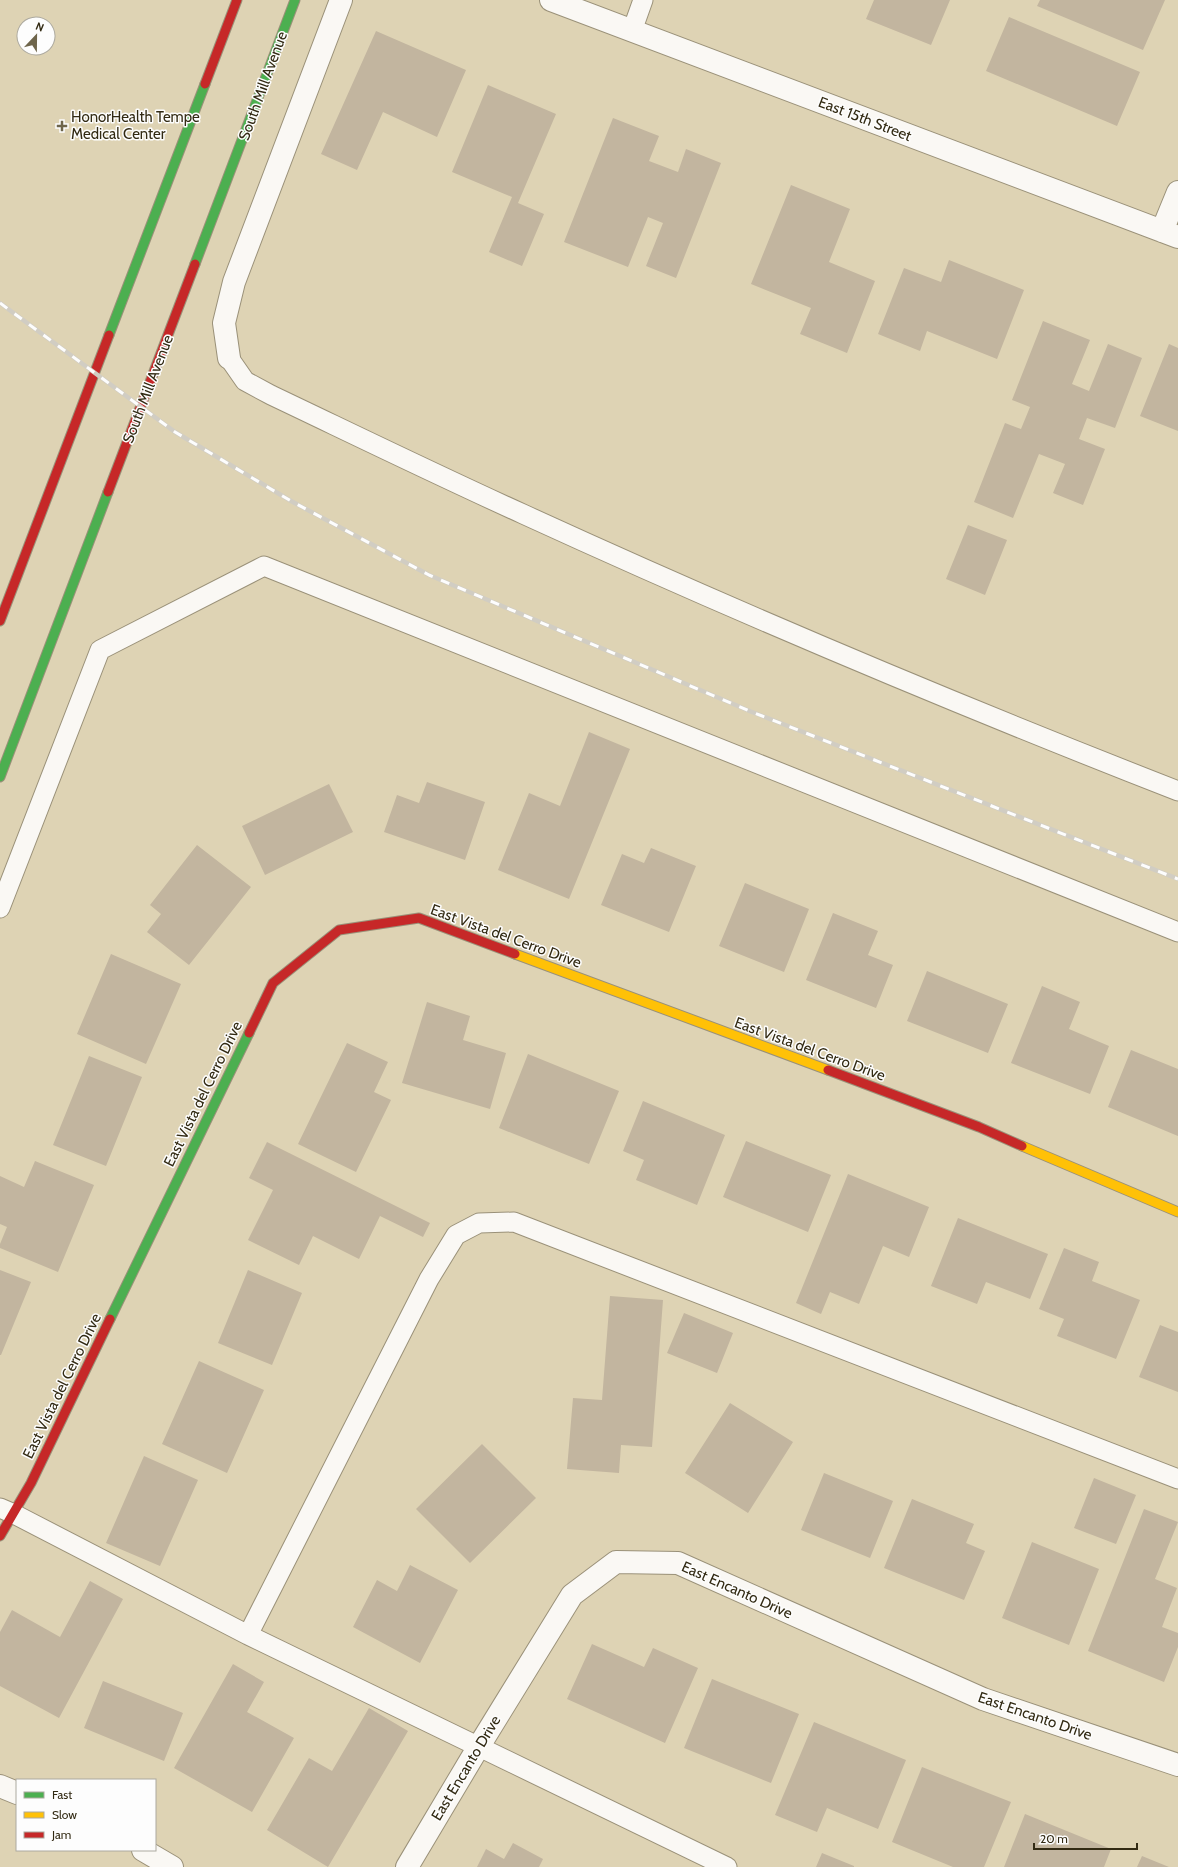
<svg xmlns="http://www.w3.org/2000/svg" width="1178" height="1867" viewBox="0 0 1178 1867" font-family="Cabin,sans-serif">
<rect width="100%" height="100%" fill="#ded3b4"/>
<path fill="#c2b59f" d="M 874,0 L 950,0 L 931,45 L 866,19 Z
M 1040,0 L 1165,0 L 1143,50 L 1037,6 Z
M 1009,17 L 1140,72 L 1117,126 L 986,71 Z
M 376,31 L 466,70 L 437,137 L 383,112 L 357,170 L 321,154 Z
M 488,85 L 556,114 L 518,203 L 544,214 L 522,266 L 489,252 L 512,197 L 452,172 Z
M 613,118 L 659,136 L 649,161 L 678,172 L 686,149 L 721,163 L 676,278 L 646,266 L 663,223 L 648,217 L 628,267 L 564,242 Z
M 791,185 L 850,209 L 829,262 L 875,281 L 847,353 L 800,334 L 811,308 L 751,284 Z
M 949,260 L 1024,290 L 997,359 L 927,331 L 920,351 L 878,334 L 904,268 L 941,282 Z
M 1043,321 L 1090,340 L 1072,384 L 1089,391 L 1108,344 L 1142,358 L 1115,428 L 1087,418 L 1079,439 L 1105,449 L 1083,505 L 1053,493 L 1065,464 L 1039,454 L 1013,518 L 974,502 L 1005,423 L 1021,429 L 1030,407 L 1012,400 Z
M 1169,344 L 1178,348 L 1178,431 L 1140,416 Z
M 968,525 L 1007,540 L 985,595 L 946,579 Z
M 589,732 L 630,749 L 569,899 L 498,870 L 529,793 L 560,806 Z
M 427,782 L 485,802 L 465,860 L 384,832 L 397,795 L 419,803 Z
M 329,784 L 353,832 L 265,875 L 242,826 Z
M 197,845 L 251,887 L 189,965 L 147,932 L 161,914 L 150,905 Z
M 651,848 L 696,866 L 669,932 L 601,905 L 622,854 L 644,863 Z
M 745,883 L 809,909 L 784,972 L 719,946 Z
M 833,913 L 878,931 L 868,955 L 893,965 L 876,1008 L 806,980 Z
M 111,954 L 181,984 L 146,1064 L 77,1034 Z
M 927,971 L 1008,1004 L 988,1053 L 907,1021 Z
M 1042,986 L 1080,1002 L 1069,1029 L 1109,1046 L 1090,1094 L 1011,1063 Z
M 427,1002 L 470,1016 L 463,1040 L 506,1053 L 490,1109 L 402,1083 Z
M 347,1043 L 388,1062 L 374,1092 L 391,1100 L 356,1172 L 298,1144 Z
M 1131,1050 L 1178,1069 L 1178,1136 L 1108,1107 Z
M 528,1054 L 619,1091 L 589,1164 L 499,1128 Z
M 89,1056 L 142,1077 L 106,1166 L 53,1145 Z
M 643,1101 L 725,1135 L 697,1205 L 636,1180 L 644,1160 L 623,1151 Z
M 746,1141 L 831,1175 L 808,1232 L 723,1197 Z
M 267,1142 L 430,1223 L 423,1237 L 380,1216 L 359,1259 L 313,1236 L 299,1265 L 248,1240 L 273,1190 L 249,1178 Z
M 35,1161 L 94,1185 L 58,1272 L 0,1248 L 0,1244 L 7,1227 L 0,1224 L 0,1176 L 24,1187 Z
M 848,1174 L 929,1207 L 909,1257 L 883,1246 L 859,1304 L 830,1292 L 821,1314 L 796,1303 Z
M 958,1218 L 1048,1254 L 1030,1299 L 986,1282 L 977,1304 L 931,1286 Z
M 1064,1248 L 1099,1262 L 1092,1281 L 1140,1300 L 1116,1359 L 1057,1336 L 1064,1319 L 1039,1309 Z
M 0,1270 L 31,1282 L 1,1355 L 0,1355 Z
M 248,1270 L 302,1293 L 272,1365 L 218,1343 Z
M 610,1296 L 663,1300 L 652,1447 L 621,1445 L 619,1473 L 567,1469 L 573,1398 L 602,1400 Z
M 684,1313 L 733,1333 L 717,1373 L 667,1353 Z
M 1160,1325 L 1178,1332 L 1178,1392 L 1139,1377 Z
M 199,1361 L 264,1390 L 227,1473 L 162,1444 Z
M 730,1403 L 793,1442 L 748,1513 L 685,1473 Z
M 482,1444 L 536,1498 L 470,1563 L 416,1509 Z
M 144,1456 L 198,1480 L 160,1566 L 106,1543 Z
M 824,1473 L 893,1501 L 870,1558 L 801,1530 Z
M 1094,1478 L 1136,1495 L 1116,1544 L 1074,1528 Z
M 912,1499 L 974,1524 L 966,1543 L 985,1551 L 964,1600 L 884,1568 Z
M 1144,1509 L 1178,1522 L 1155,1579 L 1177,1588 L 1162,1627 L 1178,1633 L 1178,1647 L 1164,1682 L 1088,1651 Z
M 1032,1542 L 1099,1569 L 1069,1645 L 1002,1618 Z
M 410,1565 L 458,1590 L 420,1663 L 353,1627 L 377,1580 L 397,1591 Z
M 90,1581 L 123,1599 L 59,1718 L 0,1686 L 0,1632 L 12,1610 L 60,1637 Z
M 592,1644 L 644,1667 L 653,1648 L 698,1668 L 665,1743 L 567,1699 Z
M 233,1664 L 264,1682 L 247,1712 L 294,1738 L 252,1812 L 174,1768 Z
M 712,1679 L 799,1714 L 771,1783 L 684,1748 Z
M 103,1681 L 183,1713 L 164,1761 L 84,1728 Z
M 369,1708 L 408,1731 L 328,1867 L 267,1830 L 309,1758 L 332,1771 Z
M 814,1722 L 906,1760 L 878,1829 L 827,1808 L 817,1832 L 775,1815 Z
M 922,1767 L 1011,1802 L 984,1867 L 953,1867 L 892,1842 Z
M 1025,1814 L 1111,1849 L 1104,1867 L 1004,1867 Z
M 513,1843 L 543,1859 L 539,1867 L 477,1867 L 486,1849 L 504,1859 Z
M 822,1853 L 854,1866 L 854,1867 L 816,1867 Z
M 1142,1856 L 1169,1867 L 1137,1867 Z"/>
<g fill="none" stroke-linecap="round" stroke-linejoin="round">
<defs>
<path id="lane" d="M 632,31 L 643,0
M 229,358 L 245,381 L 271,395 C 355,435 439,476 523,514 C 739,613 958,705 1178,791
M 0,908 L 100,650 L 264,566 L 1178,932
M 0,1508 L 14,1514 L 248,1635 L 727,1867
M 248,1635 L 429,1279 L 456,1235 L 479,1223 L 514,1222 L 1178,1479"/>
<path id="street" d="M 551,0 L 1178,237
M 1162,231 L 1178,192
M 229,358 L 224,323 L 234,282 L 341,0
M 0,1786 L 17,1793
M 143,1850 L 172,1867
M 407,1867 L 479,1746 L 572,1595 L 616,1562 L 678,1563 L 983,1699 L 1178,1765"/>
<path id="fast" d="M 195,264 L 295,0
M 109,335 L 205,84
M 0,777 L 108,492
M 110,1319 L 249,1033"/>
<path id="slow" d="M 515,954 L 828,1070
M 1022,1146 L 1178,1212"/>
<path id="jam" d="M 205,84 L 237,0
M 108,492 L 195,264
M 0,621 L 109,335
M 249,1033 L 273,983 L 339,930 L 419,918 L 515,954
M 828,1070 L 979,1127 L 1022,1146
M 0,1536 L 31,1483 L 110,1319"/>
</defs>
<use href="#lane" stroke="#9a9179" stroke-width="21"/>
<use href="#street" stroke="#9a9179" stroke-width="24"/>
<use href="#fast" stroke="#9a9179" stroke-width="11"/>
<use href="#slow" stroke="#9a9179" stroke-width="11"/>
<use href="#jam" stroke="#9a9179" stroke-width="11"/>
<use href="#lane" stroke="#faf8f4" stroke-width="19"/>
<use href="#street" stroke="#faf8f4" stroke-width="22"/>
<use href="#fast" stroke="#4caf50" stroke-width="9"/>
<use href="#slow" stroke="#ffc107" stroke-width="9"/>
<use href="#jam" stroke="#c62828" stroke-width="9"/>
<defs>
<path id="rail" d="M 0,303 L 175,432 L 291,501 L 429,575 L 752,712 L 1178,879"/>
</defs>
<use href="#rail" stroke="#d1cdc3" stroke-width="4.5"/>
<use href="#rail" stroke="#fdfdfd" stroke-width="3" stroke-dasharray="9" stroke-linecap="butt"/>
</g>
<path fill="#6e654b" stroke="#fdfdfd" stroke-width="1.5" d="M60 120h4v4h4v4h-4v4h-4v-4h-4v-4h4z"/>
<g text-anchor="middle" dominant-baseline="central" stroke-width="3" stroke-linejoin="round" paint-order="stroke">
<g font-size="15" fill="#322a13" stroke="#fdfdfd">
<text transform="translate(263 86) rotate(-70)">South Mill Avenue</text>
<text transform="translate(865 119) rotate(21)">East 15th Street</text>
<text transform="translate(148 389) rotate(-69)">South Mill Avenue</text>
<text transform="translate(506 936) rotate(20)">East Vista del Cerro Drive</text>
<text transform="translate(810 1049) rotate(20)">East Vista del Cerro Drive</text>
<text transform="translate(203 1094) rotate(-64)">East Vista del Cerro Drive</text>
<text transform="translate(62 1386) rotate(-64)">East Vista del Cerro Drive</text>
<text transform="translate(737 1590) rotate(24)">East Encanto Drive</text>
<text transform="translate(1035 1716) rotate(19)">East Encanto Drive</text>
<text transform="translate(466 1768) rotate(-59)">East Encanto Drive</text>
</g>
<g font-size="15" fill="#322a13" stroke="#fdfdfd" text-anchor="start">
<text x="71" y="117">HonorHealth Tempe<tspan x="71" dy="17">Medical Center</tspan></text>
</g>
</g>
<rect x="16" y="1779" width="140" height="72" fill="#fdfdfd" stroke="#aca99f"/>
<rect x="24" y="1792" width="20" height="6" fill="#4caf50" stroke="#aca99f"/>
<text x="52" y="1799" font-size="12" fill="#322a13">Fast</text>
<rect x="24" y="1812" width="20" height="6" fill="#ffc107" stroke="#aca99f"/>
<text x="52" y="1819" font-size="12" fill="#322a13">Slow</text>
<rect x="24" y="1832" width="20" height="6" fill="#c62828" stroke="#aca99f"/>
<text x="52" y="1839" font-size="12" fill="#322a13">Jam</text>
<g transform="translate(36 36) rotate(22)"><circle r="19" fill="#fdfdfd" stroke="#aca99f"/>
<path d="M0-3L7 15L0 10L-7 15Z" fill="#6e654b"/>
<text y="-6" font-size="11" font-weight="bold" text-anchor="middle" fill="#322a13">N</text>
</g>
<path d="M1034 1843v6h103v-6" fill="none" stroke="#322a13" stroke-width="2"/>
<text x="1040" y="1843" font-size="12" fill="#322a13" stroke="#fdfdfd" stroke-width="3" paint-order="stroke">20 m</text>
</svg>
